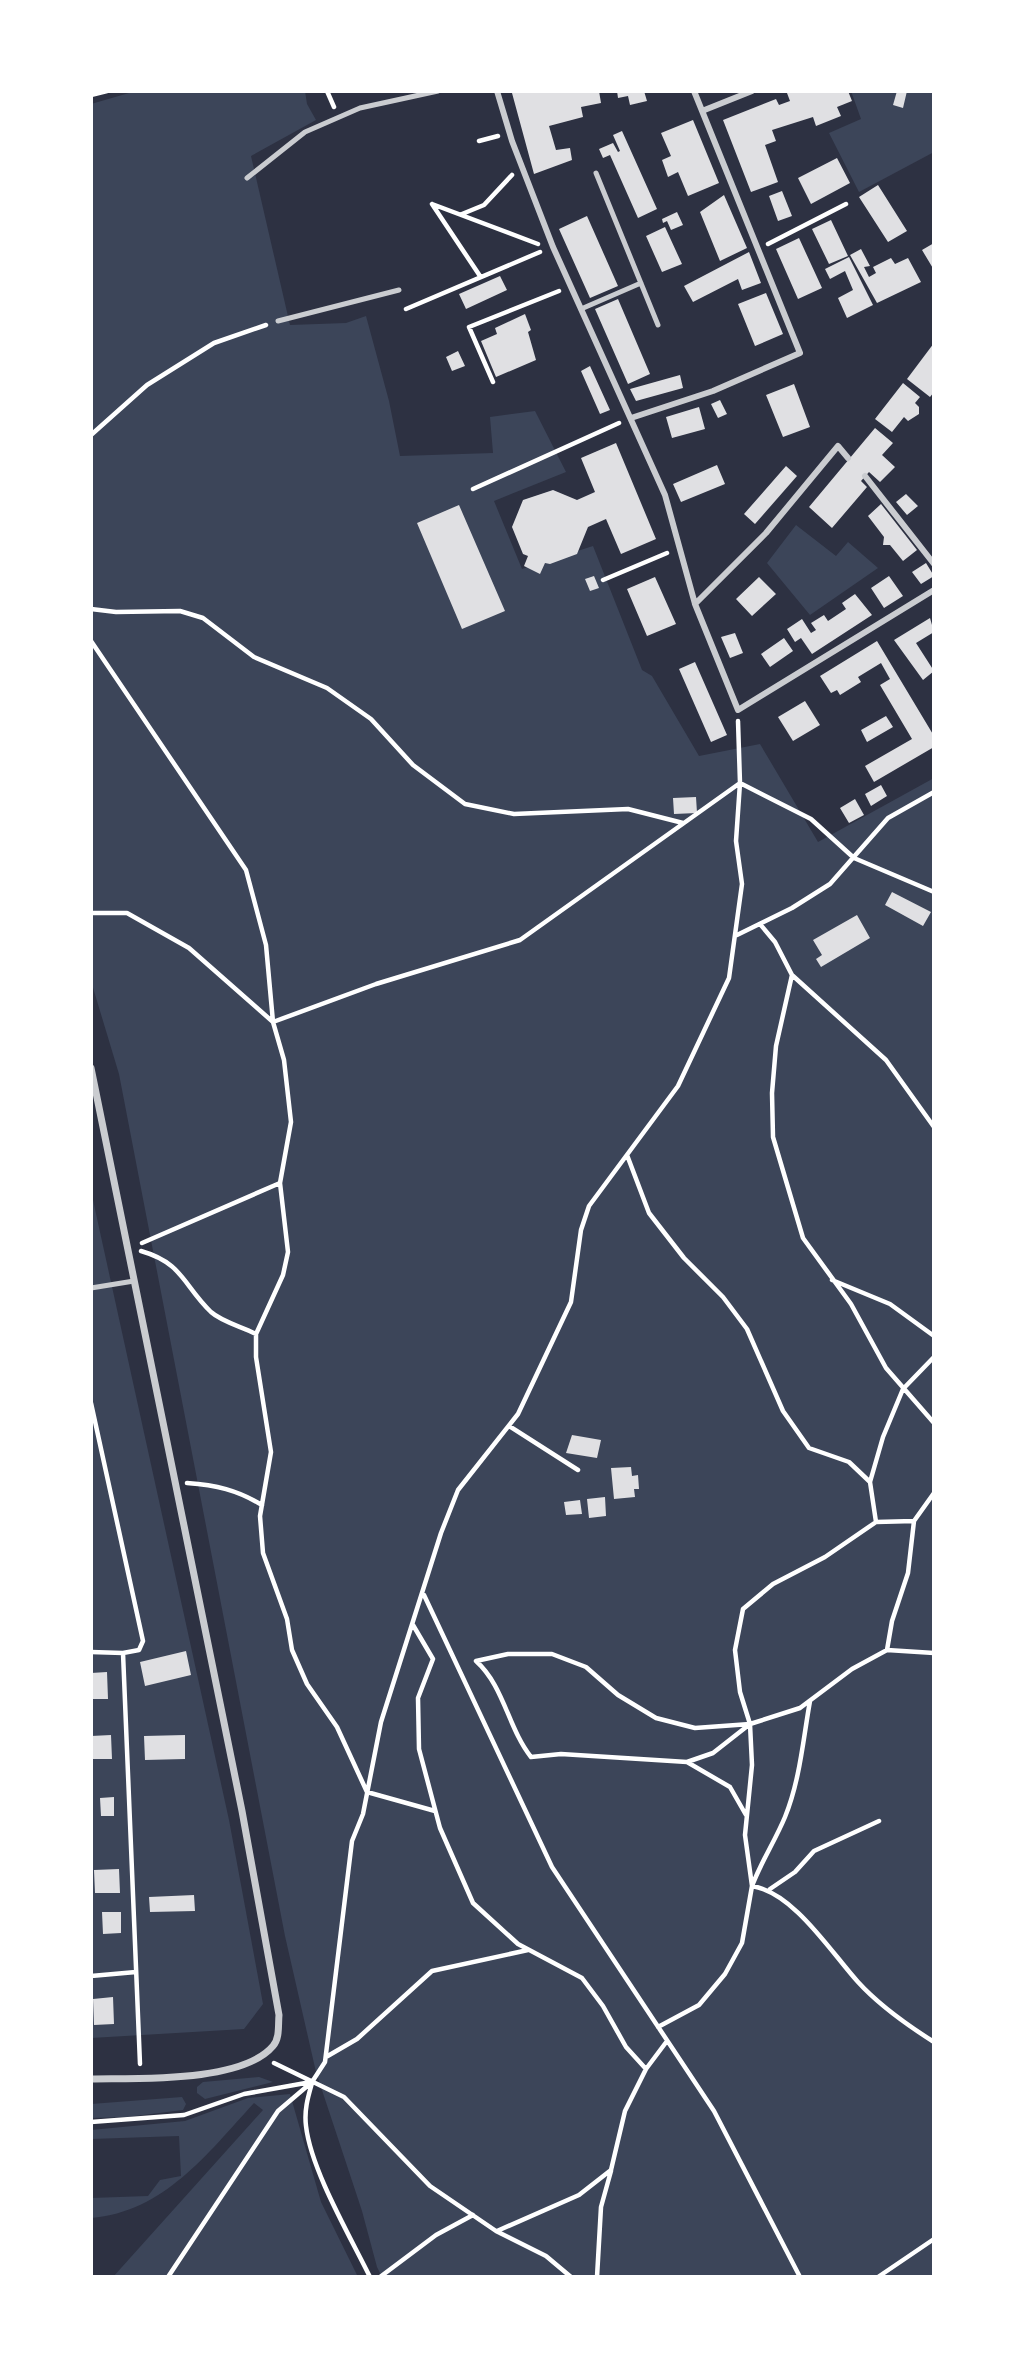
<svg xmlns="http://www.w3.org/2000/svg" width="1025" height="2368" viewBox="0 0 1025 2368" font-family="'Roboto Condensed',sans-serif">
<rect width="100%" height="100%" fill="#2d3142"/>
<path fill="#3c4559" d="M 136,91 L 305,91 L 307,104 L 316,120 L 251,156 L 290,325 L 346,323 L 366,316 L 389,401 L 400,456 L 493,453 L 490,417 L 535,411 L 566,472 L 494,501 L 522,569 L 593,546 L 642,670 L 652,676 L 699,756 L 760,744 L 818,842 L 934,778 L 934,2277 L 382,2277 L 377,2267 L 362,2211 L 316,2072 L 285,1936 L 119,1074 L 91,981 L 91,104 Z
M 851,91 L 934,91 L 934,152 L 859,192 L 829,133 L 861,119 Z
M 796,525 L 836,556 L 848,542 L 878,568 L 810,615 L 767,563 Z
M 91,1191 L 229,1820 L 263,2004 L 244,2029 L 91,2038 Z
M 259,2077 L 273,2082 L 205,2099 L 197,2093 L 197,2087 L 203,2082 Z
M 290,2094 L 321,2202 L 358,2277 L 113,2277 L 263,2110 L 254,2103 C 207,2154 164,2212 91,2218 L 91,2198 L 148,2196 L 160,2180 L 181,2176 L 179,2136 L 91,2139 L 91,2130 L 185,2121 L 248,2098 Z
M 182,2097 L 186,2104 L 183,2110 L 127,2117 L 91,2118 L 91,2104 Z"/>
<path fill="#e0e0e3" d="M 523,91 L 599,91 L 601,103 L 581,107 L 583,117 L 549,126 L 556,150 L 570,148 L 572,160 L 534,174 L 512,93 Z
M 617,91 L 644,91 L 647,101 L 630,105 L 628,96 L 618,98 Z
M 792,91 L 848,91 L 852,101 L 837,107 L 841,116 L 816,126 L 813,117 L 772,130 L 776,141 L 765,145 L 778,182 L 751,192 L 723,120 L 776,99 L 779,105 L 790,101 L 787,93 Z
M 897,91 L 907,91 L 903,108 L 893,105 Z
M 693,120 L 719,183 L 688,196 L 678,172 L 668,177 L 662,160 L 671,156 L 661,133 Z
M 622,131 L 657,209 L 638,218 L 610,155 L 603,158 L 599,149 L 613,143 L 618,152 L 620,151 L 613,135 Z
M 837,158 L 850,183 L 811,204 L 798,178 Z
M 878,185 L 907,231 L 888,242 L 859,197 Z
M 782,191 L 792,216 L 778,221 L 769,196 Z
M 724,195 L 747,248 L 720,261 L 700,212 Z
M 677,212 L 683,225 L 671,230 L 667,221 L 663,223 L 662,219 Z
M 587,216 L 618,286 L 590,298 L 559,229 Z
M 831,220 L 848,256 L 829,264 L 812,229 Z
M 665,227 L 682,264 L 662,272 L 646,236 Z
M 799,238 L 822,288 L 798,299 L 776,249 Z
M 934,243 L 934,270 L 922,250 Z
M 861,249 L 870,266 L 864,267 L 869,277 L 876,273 L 873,267 L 891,258 L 895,264 L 908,258 L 921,282 L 877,303 L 850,255 Z
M 749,252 L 761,283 L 742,290 L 738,279 L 693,302 L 684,286 Z
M 849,257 L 873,305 L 847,318 L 838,298 L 853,290 L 845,271 L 830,279 L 825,269 Z
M 500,276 L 507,290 L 466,309 L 459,294 Z
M 766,293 L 783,334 L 755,346 L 738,304 Z
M 618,299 L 650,374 L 628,384 L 595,309 Z
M 525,314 L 531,330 L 528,332 L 536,360 L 496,377 L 481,341 L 497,334 L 495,328 Z
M 934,343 L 934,392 L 930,397 L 907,379 Z
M 458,351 L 465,366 L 452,371 L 446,357 Z
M 590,366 L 610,410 L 600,414 L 581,371 Z
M 680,375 L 683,388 L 636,401 L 630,389 Z
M 903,383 L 920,397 L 915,403 L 919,407 L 919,414 L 908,421 L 904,417 L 892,432 L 875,419 Z
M 794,384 L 810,427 L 783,437 L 766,395 Z
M 720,400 L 727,414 L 718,418 L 711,404 Z
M 699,407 L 705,429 L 672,438 L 666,417 Z
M 875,428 L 893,443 L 882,455 L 895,467 L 880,482 L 869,472 L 861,481 L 867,487 L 832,528 L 809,507 Z
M 616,443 L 656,539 L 621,554 L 606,519 L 588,527 L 577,554 L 550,564 L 545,563 L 540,574 L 524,566 L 528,556 L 523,554 L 512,527 L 523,500 L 553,490 L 577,500 L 595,492 L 581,458 Z
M 717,465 L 725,484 L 681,502 L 673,484 Z
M 786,466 L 797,476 L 755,524 L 744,514 Z
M 906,494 L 918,506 L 907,515 L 896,502 Z
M 881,504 L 917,550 L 903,561 L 890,545 L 883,545 L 884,537 L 868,516 Z
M 459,505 L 505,611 L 462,629 L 417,523 Z
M 926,563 L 934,576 L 921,584 L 912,572 Z
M 594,576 L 599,588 L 590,591 L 585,579 Z
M 889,576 L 903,596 L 884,608 L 871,588 Z
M 655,577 L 676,624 L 647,636 L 627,589 Z
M 759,577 L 776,594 L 752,616 L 736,599 Z
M 855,594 L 872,615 L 812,654 L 801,638 L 795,642 L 787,629 L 802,619 L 811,633 L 816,630 L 811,623 L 824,615 L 828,621 L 846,609 L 842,603 Z
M 930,618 L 934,632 L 916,643 L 934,671 L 923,680 L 894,640 Z
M 735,633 L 743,653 L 730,658 L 721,637 Z
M 784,638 L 793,651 L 770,667 L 761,654 Z
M 877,641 L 934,736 L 934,747 L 874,782 L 865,766 L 912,739 L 880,685 L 890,679 L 881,663 L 858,677 L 861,682 L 840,695 L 837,690 L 831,693 L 820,676 Z
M 695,662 L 727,735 L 711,742 L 679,669 Z
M 805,701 L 820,725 L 793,741 L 778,717 Z
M 886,716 L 893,727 L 867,742 L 861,730 Z
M 881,785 L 887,796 L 871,806 L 865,794 Z
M 696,797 L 697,813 L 674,814 L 673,798 Z
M 855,799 L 864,815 L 849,823 L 840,808 Z
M 892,892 L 931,912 L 923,926 L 885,905 Z
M 857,915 L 870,938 L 821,967 L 816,959 L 822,955 L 813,940 Z
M 572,1435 L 601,1440 L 597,1458 L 566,1453 Z
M 631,1467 L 632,1476 L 638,1475 L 639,1489 L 634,1489 L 635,1497 L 614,1499 L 611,1468 Z
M 605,1497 L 606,1516 L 589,1518 L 587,1499 Z
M 580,1500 L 582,1514 L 566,1515 L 564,1502 Z
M 186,1651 L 191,1675 L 145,1686 L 140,1662 Z
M 107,1672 L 108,1699 L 91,1699 L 91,1673 Z
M 111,1735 L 112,1759 L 91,1759 L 91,1736 Z
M 185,1735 L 185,1759 L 145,1760 L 144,1736 Z
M 114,1797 L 114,1816 L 101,1816 L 100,1798 Z
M 119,1869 L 120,1893 L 95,1893 L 94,1870 Z
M 194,1895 L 195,1911 L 150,1912 L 149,1897 Z
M 102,1912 L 121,1912 L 121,1933 L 103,1934 Z
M 113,1997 L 114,2024 L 94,2025 L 93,1999 Z"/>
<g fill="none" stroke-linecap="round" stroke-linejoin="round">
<path stroke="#fff" stroke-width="4.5" d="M 327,91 L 334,107
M 91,95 L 107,91
M 479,141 L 498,136
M 432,204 L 538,244
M 432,204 L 480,276
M 462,214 L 484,205 L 512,175
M 768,244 L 846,204
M 406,309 L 540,252
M 493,382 L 469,327 L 559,291
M 91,435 L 147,385 L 214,343 L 266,325
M 473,489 L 619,423
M 603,580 L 667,553
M 91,609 L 116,612 L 180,611 L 203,618 L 254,657 L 327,688 L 371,719 L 413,765 L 465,804 L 514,814 L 628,809 L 683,823
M 91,641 L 246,870 L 266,945 L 273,1022 L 284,1060 L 291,1122 L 280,1183 L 288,1252 L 283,1275 L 256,1334 L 256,1357 L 271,1452 L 260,1516 L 263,1553 L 287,1619 L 292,1650 L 307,1684 L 337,1727 L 367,1792 L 435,1811
M 91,913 L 127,913 L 189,948 L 273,1022
M 760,924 L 775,942 L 792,975 L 886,1060 L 934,1127
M 737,935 L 792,908 L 830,884 L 888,818 L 934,792
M 792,975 L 776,1046 L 772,1093 L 773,1137 L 803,1238 L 851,1304 L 886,1368 L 934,1423
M 273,1022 L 376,984 L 520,940 L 740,783 L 811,819 L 854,858 L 934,892
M 627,1155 L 649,1213 L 684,1258 L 723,1297 L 747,1329 L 783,1411 L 809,1448 L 849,1462 L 870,1482
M 142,1243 L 280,1183
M 141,1251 C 183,1263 183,1285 211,1312 C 222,1322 243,1327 256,1334
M 832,1280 L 890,1304 L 934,1336
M 91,1403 L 143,1641 L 139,1650 L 123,1653 L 140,2064
M 509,1426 L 578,1470
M 187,1483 C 216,1485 237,1490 262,1505
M 876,1522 L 870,1482 L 883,1437 L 903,1389 L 934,1357
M 424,1595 L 552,1867 L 714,2111 L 800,2277
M 413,1625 L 433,1659 L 418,1698 L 419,1749 L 440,1828 L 473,1903 L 518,1944 L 582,1978 L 603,2006 L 626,2047 L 646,2069
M 887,1650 L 892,1621 L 908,1573 L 914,1521
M 91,1652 L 123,1653
M 810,1701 C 803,1740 800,1780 785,1817 C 775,1841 762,1860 752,1886 C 794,1893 830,1951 858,1982 C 879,2005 907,2025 934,2042
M 750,1724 L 713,1753 L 687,1762 L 561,1754 L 531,1757 C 508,1728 504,1686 476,1661 L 508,1654 L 552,1654 L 586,1667 L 618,1695 L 656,1718 L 695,1728 L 750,1724 L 800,1708 L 852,1669 L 887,1650 L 934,1653
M 687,1762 L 730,1787 L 746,1815
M 770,1889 L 795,1872 L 814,1851 L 879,1821
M 91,1976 L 136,1972
M 658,2027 L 699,2005 L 725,1974 L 742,1943 L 752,1886 L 745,1835 L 752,1765 L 750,1724 L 740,1692 L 735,1650 L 743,1609 L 773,1584 L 825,1557 L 876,1522 L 914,1521 L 934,1493
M 326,2057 L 357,2039 L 432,1971 L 528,1950
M 274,2063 L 344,2097 L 430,2186 L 496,2231 L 546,2256 L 571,2277
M 312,2083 C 308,2097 304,2110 306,2126 C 311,2170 350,2236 370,2277
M 91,2122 L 184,2115 L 244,2094 L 311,2082
M 497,2231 L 579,2195 L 611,2170 L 625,2111 L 646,2069 L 667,2041
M 168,2277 L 278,2111 L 312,2082 L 325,2062 L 352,1841 L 363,1814 L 381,1722 L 441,1533 L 458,1490 L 518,1414 L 571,1302 L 581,1230 L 589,1206 L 678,1086 L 729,978 L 742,884 L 736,841 L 740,783 L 738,721
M 380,2277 L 436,2235 L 473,2215
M 597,2277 L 601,2207 L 611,2171
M 878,2277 L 934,2239"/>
<path stroke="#caccd0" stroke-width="5" d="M 596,173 L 658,325
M 247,178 L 305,132 L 360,108 L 438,91
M 581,309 L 641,283
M 278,321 L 399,290
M 91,1288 L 134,1281"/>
<path stroke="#caccd0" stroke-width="6" d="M 497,91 L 512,141 L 553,247 L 665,495 L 695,604 L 738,710 L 934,590
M 702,111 L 752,91
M 631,418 L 713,391 L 800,353 L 694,91
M 865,476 L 934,564
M 695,604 L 766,533 L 838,446 L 848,458"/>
<path stroke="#caccd0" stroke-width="7" d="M 91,1068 L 242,1811 L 279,2015 C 278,2025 280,2038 273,2046 C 242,2083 136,2078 91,2079"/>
</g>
<rect width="1025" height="2368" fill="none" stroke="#ffffff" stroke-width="186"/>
</svg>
